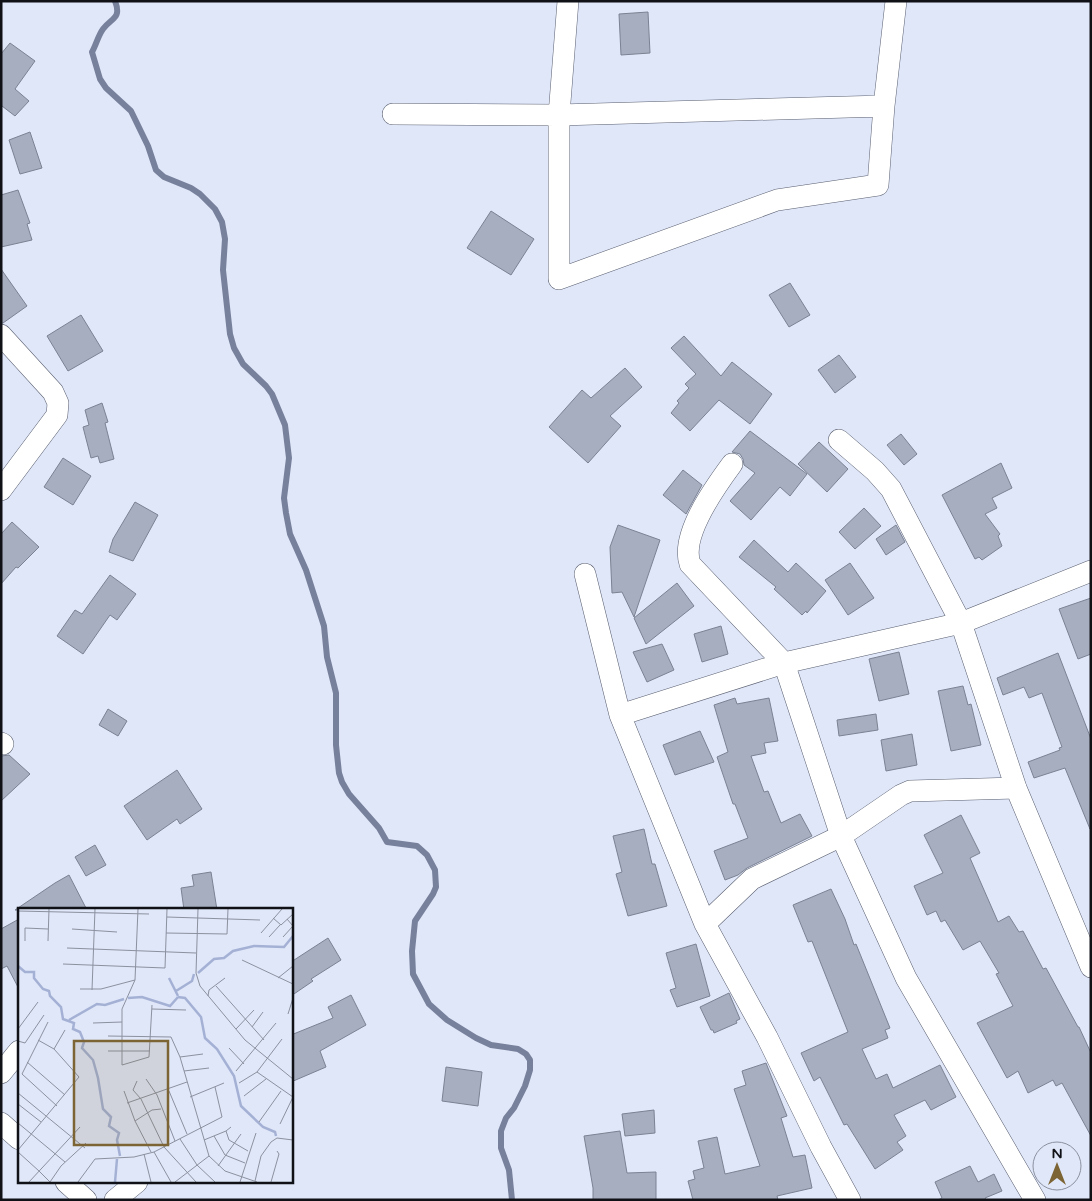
<svg xmlns="http://www.w3.org/2000/svg" width="1092" height="1201" viewBox="0 0 1092 1201" font-family="'Varela Round',sans-serif">
<rect width="100%" height="100%" fill="#e0e7f9"/>
<g fill="none" stroke-linecap="round" stroke-linejoin="round">
<path stroke="#77819c" stroke-width="6" d="M 115,1 C 122,19 111,18 103,29 C 98,36 96,45 92,52 L 100,79 L 106,88 L 131,111 L 148,146 L 156,170 L 164,177 L 191,188 L 200,194 L 215,209 L 222,222 L 225,239 L 223,270 L 230,334 L 234,348 L 243,364 L 266,386 L 272,394 L 285,425 L 289,458 L 284,498 L 286,513 L 290,534 L 306,570 L 324,626 L 327,657 L 336,693 L 336,745 L 339,773 L 342,782 L 349,794 L 379,828 L 387,842 L 417,846 L 427,855 L 435,870 L 436,887 L 433,894 L 415,921 L 412,951 L 413,974 L 429,1004 L 447,1020 L 476,1038 L 491,1045 L 518,1049 L 526,1054 L 530,1060 L 530,1070 L 525,1086 L 514,1108 L 506,1118 L 501,1131 L 501,1148 L 509,1170 L 512,1200"/>
</g>
<path fill="#a7aebf" stroke="#7b8292" d="M 648,12 L 650,53 L 621,55 L 619,14 Z
M 10,43 L 35,61 L 15,89 L 29,101 L 15,116 L 2,106 L 1,108 L 1,54 Z
M 30,132 L 42,168 L 20,174 L 9,140 Z
M 18,190 L 30,223 L 27,224 L 32,240 L 1,247 L 1,195 Z
M 491,211 L 534,239 L 511,275 L 467,248 Z
M 1,269 L 27,306 L 3,323 L 1,323 Z
M 790,283 L 810,315 L 789,327 L 769,295 Z
M 81,315 L 103,351 L 68,371 L 47,336 Z
M 684,336 L 721,376 L 732,362 L 772,394 L 750,424 L 719,400 L 690,431 L 671,413 L 679,403 L 677,401 L 689,388 L 685,384 L 696,374 L 671,348 Z
M 839,355 L 856,377 L 835,393 L 818,370 Z
M 625,368 L 642,387 L 610,416 L 621,426 L 588,463 L 549,427 L 582,390 L 591,398 Z
M 102,403 L 108,422 L 105,423 L 114,459 L 100,463 L 98,456 L 91,458 L 83,427 L 89,425 L 85,410 Z
M 750,431 L 807,474 L 790,496 L 780,487 L 751,520 L 730,501 L 755,473 L 744,465 L 743,459 L 740,454 L 732,452 Z
M 901,434 L 917,454 L 904,465 L 887,445 Z
M 819,442 L 848,469 L 827,492 L 798,464 Z
M 63,458 L 91,476 L 73,505 L 44,487 Z
M 1001,463 L 1012,488 L 992,498 L 997,508 L 985,514 L 1000,534 L 998,536 L 1002,546 L 982,560 L 979,557 L 975,559 L 942,495 Z
M 683,470 L 702,485 L 686,514 L 663,495 Z
M 135,502 L 158,515 L 133,561 L 109,552 L 113,539 Z
M 864,508 L 881,526 L 855,549 L 839,532 Z
M 12,522 L 39,547 L 18,568 L 16,567 L 1,584 L 1,534 Z
M 618,525 L 660,540 L 634,617 L 622,592 L 612,593 L 610,547 Z
M 896,525 L 905,542 L 886,555 L 876,539 Z
M 754,540 L 788,572 L 796,563 L 826,591 L 807,613 L 806,611 L 802,615 L 774,589 L 776,587 L 739,557 Z
M 850,563 L 874,598 L 848,615 L 825,580 Z
M 110,575 L 136,594 L 117,620 L 110,615 L 83,654 L 57,636 L 75,610 L 82,614 Z
M 677,583 L 694,606 L 646,644 L 634,618 Z
M 1091,598 L 1091,654 L 1078,659 L 1059,609 Z
M 721,626 L 728,654 L 702,662 L 694,634 Z
M 662,644 L 674,670 L 647,682 L 633,652 Z
M 899,652 L 909,694 L 879,701 L 869,659 Z
M 1058,653 L 1091,739 L 1090,829 L 1065,768 L 1034,778 L 1028,762 L 1060,750 L 1059,748 L 1062,747 L 1042,693 L 1029,698 L 1024,687 L 1003,695 L 997,678 Z
M 963,686 L 968,705 L 971,704 L 981,745 L 951,751 L 938,691 Z
M 735,698 L 737,704 L 769,698 L 778,741 L 764,743 L 766,753 L 751,756 L 764,792 L 768,791 L 781,823 L 800,814 L 812,836 L 747,868 L 738,875 L 725,880 L 714,851 L 748,838 L 735,804 L 733,804 L 717,757 L 728,752 L 714,705 Z
M 108,709 L 127,721 L 118,736 L 99,725 Z
M 876,714 L 878,730 L 839,736 L 837,720 Z
M 700,731 L 714,762 L 675,775 L 663,745 Z
M 912,734 L 917,765 L 886,771 L 881,740 Z
M 9,755 L 30,774 L 1,801 L 1,756 Z
M 177,770 L 202,809 L 180,824 L 177,819 L 147,840 L 124,806 Z
M 961,815 L 980,853 L 970,858 L 998,922 L 1009,916 L 1019,932 L 1023,931 L 1043,969 L 1046,968 L 1078,1027 L 1079,1027 L 1091,1053 L 1091,1136 L 1062,1083 L 1056,1086 L 1053,1080 L 1028,1093 L 1018,1071 L 1007,1078 L 977,1023 L 1013,1006 L 996,974 L 999,973 L 980,941 L 963,950 L 945,920 L 941,922 L 936,911 L 927,915 L 914,886 L 943,873 L 924,835 Z
M 644,829 L 652,864 L 655,864 L 667,906 L 628,916 L 616,874 L 622,872 L 613,836 Z
M 95,845 L 106,865 L 86,876 L 75,857 Z
M 211,872 L 217,910 L 184,910 L 181,888 L 194,886 L 192,875 Z
M 69,875 L 87,910 L 15,910 L 55,883 Z
M 831,889 L 845,919 L 854,945 L 856,944 L 890,1028 L 885,1030 L 888,1038 L 862,1049 L 876,1079 L 887,1074 L 893,1088 L 940,1065 L 956,1097 L 931,1110 L 925,1100 L 894,1115 L 906,1136 L 897,1142 L 903,1150 L 875,1169 L 847,1124 L 844,1125 L 820,1077 L 814,1081 L 801,1053 L 848,1032 L 812,941 L 808,942 L 793,905 Z
M 19,919 L 19,989 L 7,966 L 1,969 L 1,929 Z
M 328,938 L 341,960 L 311,979 L 313,981 L 291,996 L 291,962 Z
M 696,944 L 710,996 L 677,1007 L 670,990 L 676,988 L 666,953 Z
M 729,993 L 740,1019 L 736,1021 L 737,1023 L 714,1033 L 713,1030 L 711,1030 L 700,1007 Z
M 351,995 L 366,1025 L 320,1051 L 326,1067 L 291,1082 L 291,1035 L 333,1018 L 328,1007 Z
M 766,1063 L 787,1116 L 781,1118 L 793,1157 L 805,1155 L 812,1188 L 777,1196 L 778,1200 L 693,1200 L 688,1181 L 695,1179 L 693,1171 L 704,1168 L 698,1141 L 717,1137 L 725,1174 L 760,1166 L 734,1089 L 746,1085 L 742,1071 Z
M 446,1067 L 482,1072 L 478,1106 L 442,1101 Z
M 654,1110 L 655,1133 L 625,1136 L 622,1114 Z
M 620,1131 L 627,1173 L 656,1172 L 656,1200 L 593,1200 L 593,1188 L 584,1136 Z
M 970,1166 L 978,1182 L 994,1174 L 1002,1191 L 985,1198 L 986,1200 L 938,1200 L 942,1198 L 935,1182 Z"/>
<g fill="none" stroke-linecap="round" stroke-linejoin="round">
<defs>
<path id="street" d="M 568,1 L 559,115 L 559,279 L 777,200 L 878,185 L 884,106 L 896,1
M 393,114 L 559,115 L 884,106
M 1,335 L 53,392 L 58,403 L 57,415 L 1,490
M 839,440 L 875,471 L 891,489 L 961,623 L 1016,788 L 1091,967
M 732,464 C 715,487 680,535 690,564 L 784,663 L 841,836 L 906,978 L 1035,1200
M 585,574 L 620,715 L 705,924 L 767,1037 L 821,1147 L 850,1200
M 620,715 L 784,663 L 961,623 L 1091,571
M 1,743 L 3,744
M 705,924 L 752,879 L 841,836 L 901,795 L 910,791 L 1016,788
M 1,1073 L 19,1051
M 1,1123 L 19,1139
M 66,1182 L 86,1200
M 115,1200 L 137,1182"/>
</defs>
<use href="#street" stroke="#595f6f" stroke-width="22"/>
<use href="#street" stroke="#fff" stroke-width="21"/>
</g>
<g transform="translate(18 908)">
<rect width="275" height="275" fill="#e0e7f9"/>
<path fill="none" stroke="#a4b1d5" stroke-width="2.5" d="M 0,58 L 7,64 L 16,64 L 16,70 L 25,81 L 31,83 L 32,88 L 43,99 L 45,111 L 56,115 L 55,121 L 62,124 L 66,134 L 64,140 L 75,152 L 80,170 L 85,201 L 93,209 L 91,218 L 101,225 L 99,232 L 102,248M 180,65 L 196,51 L 206,50 L 215,43 L 236,38 L 266,39 L 275,28M 151,70 L 160,88M 158,83 L 174,73 L 176,66M 160,89 L 167,90 L 183,109 L 187,130 L 199,141 L 216,168 L 223,198 L 245,219 L 257,224 L 258,228M 110,90 L 124,89 L 152,98 L 160,89M 51,112 L 79,96 L 87,97 L 106,91M 97,274 L 99,251"/>
<path fill="none" stroke="#8c919f" stroke-width="1" d="M 180,1 L 178,65 L 182,78 L 227,132 L 275,171M 0,3 L 131,6M 149,9 L 242,12M 255,10 L 263,17 L 275,6M 54,21 L 99,24M 148,25 L 209,26 L 210,1M 243,25 L 264,1M 251,29 L 262,17M 265,29 L 275,18 L 269,11M 7,33 L 7,20 L 30,21M 30,33 L 31,1M 49,40 L 178,45M 224,52 L 275,76M 45,56 L 147,60 L 149,1M 260,70 L 275,58M 117,72 L 104,101 L 104,157 L 131,149 L 134,97M 198,78 L 246,132M 62,81 L 83,81 L 117,72 L 120,1M 74,82 L 77,1M 190,88 L 191,82 L 207,70M 134,101 L 168,102M 270,106 L 275,90M 30,114 L 4,166 L 39,198M 75,115 L 104,114M 234,119 L 245,104M 0,121 L 20,94M 218,121 L 236,102M 90,128 L 153,129 L 162,149 L 191,248 L 207,263 L 239,274M 0,133 L 7,135 L 26,107M 211,140 L 226,156M 36,141 L 47,122M 90,143 L 132,143M 162,149 L 185,146M 9,154 L 47,187M 166,163 L 191,160M 218,163 L 258,115M 239,164 L 275,189M 128,171 L 139,187 L 157,233M 119,173 L 115,182 L 123,191 L 146,239 L 178,274M 221,175 L 239,164 L 264,131M 106,183 L 117,213 L 133,244M 151,183 L 169,226M 0,185 L 67,240M 226,188 L 248,171M 172,189 L 206,175M 109,195 L 169,174M 0,196 L 23,214M 117,213 L 134,202 L 143,201M 241,214 L 263,183M 0,215 L 47,254M 262,216 L 275,189M 213,219 L 208,223 L 211,232 L 230,243M 196,228 L 207,247 L 227,255M 162,231 L 179,257 L 197,274M 186,232 L 208,223M 0,242 L 61,169 L 36,141 L 20,132M 0,244 L 21,263 L 32,274 L 43,258 L 68,235M 136,244 L 153,274M 126,246 L 133,274M 200,258 L 223,226M 237,273 L 243,248 L 253,234 L 259,230 L 275,232M 11,274 L 62,219M 60,274 L 77,251 L 116,249 L 136,244 L 204,209 L 197,179M 157,274 L 191,248M 222,274 L 238,225M 253,274 L 261,246 L 259,243"/>
<path fill="#7c6434" fill-opacity="0.15" stroke="#7c6434" stroke-width="2.5" d="M 56,133 L 150,133 L 150,237 L 56,237 Z"/>
<rect width="275" height="275" fill="none" stroke="#0f1117" stroke-width="2.5"/>
</g>
<rect width="1092" height="1201" fill="none" stroke="#0f1117" stroke-width="5"/>
<g transform="translate(1057 1166)"><circle r="24" fill="#e0e7f9" stroke="#8c919f"/>
<path d="M0-4L9 19L0 12L-9 19Z" fill="#7c6434"/>
<text y="-8" font-size="14" font-weight="bold" text-anchor="middle" fill="#0f1117">N</text>
</g>
</svg>
